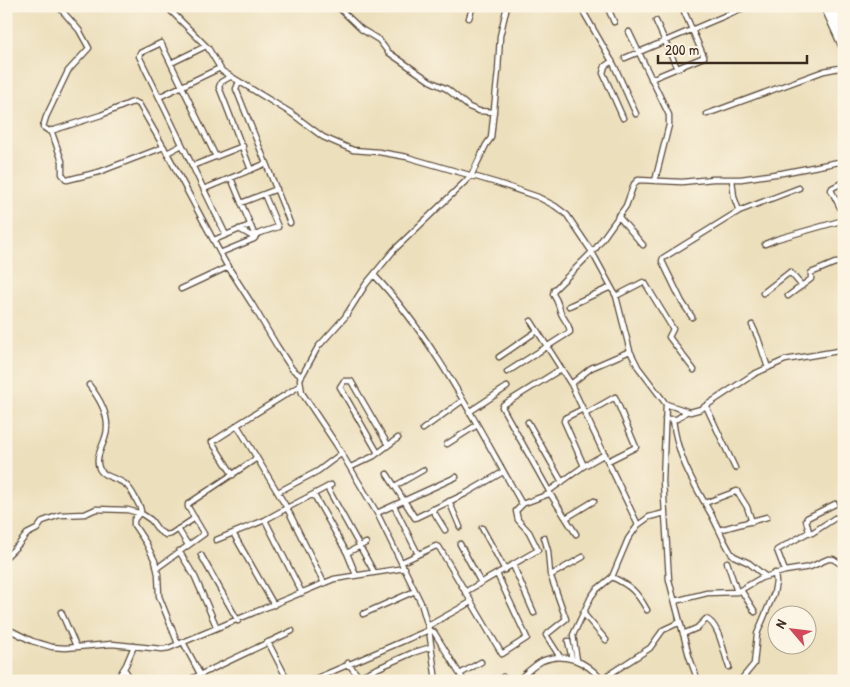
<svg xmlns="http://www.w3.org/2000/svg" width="850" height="687" viewBox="0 0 850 687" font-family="'Patrick Hand',sans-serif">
<rect width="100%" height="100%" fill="#fcf5e5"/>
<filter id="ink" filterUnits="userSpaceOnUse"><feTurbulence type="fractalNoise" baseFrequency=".02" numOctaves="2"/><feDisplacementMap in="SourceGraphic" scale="10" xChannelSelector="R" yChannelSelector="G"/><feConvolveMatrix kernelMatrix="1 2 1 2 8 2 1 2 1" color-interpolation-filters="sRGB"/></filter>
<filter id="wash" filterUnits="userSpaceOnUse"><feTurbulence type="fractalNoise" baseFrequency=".0096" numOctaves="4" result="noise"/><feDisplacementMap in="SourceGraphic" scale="20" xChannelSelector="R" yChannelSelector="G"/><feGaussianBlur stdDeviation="1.12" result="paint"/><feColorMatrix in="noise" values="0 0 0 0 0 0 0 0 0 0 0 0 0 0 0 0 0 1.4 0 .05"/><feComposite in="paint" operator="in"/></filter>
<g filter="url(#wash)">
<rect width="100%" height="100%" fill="#ecdfbc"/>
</g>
<g filter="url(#ink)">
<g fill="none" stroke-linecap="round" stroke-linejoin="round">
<defs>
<path id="minor" d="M 58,6 L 79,30 L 89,48 L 68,71 L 46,117 L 43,127 L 49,131 L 54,130 L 101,115 L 130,103 L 134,102 L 139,104 L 167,153 L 225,262 L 252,304 L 277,346 L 292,369 L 301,376
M 166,6 L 208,48 L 222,71 L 291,113 L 323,137 L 353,150 L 379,152 L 407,157 L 497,183 L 538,197 L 555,206 L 567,215 L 592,252 L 616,296 L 630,351 L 638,367 L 666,404 L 690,412 L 701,409 L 754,374 L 785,360 L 844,350
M 337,6 L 361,29 L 379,40 L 388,52 L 430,81 L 447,89 L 469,107 L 479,111 L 494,112
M 580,6 L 614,65 L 636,114
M 607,6 L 614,22
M 823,6 L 844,52
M 833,6 L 844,27
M 469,18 L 473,6
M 656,21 L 677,68
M 629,32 L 669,115 L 669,125 L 655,181
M 625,58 L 748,6
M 612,61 L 605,66 L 603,73 L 623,118
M 171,63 L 206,46
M 220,68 L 159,97 L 226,235
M 230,77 L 221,82 L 219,87 L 251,170
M 651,79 L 704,57 L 683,9
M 239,82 L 236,89 L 290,223
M 159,97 L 139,56 L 140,53 L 161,43 L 216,157
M 707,114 L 824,71 L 844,67
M 51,130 L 62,161 L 62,174 L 67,180 L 99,172 L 164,147
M 167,153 L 182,145
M 192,166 L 243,146
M 732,179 L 734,197 L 739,211
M 844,182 L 832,188 L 831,190 L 844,215
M 204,189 L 267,163
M 241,203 L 277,189
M 618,216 L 643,245
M 239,229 L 255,238
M 255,236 L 260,233 L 278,227 L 264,194
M 214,240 L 250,225
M 765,244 L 777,239 L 844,220
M 220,253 L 254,239 L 255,236 L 231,178
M 374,275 C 434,338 478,428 522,504 L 549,494
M 181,289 L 228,267
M 763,293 L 790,272 L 802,286
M 616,296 L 643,282 L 645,283 L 673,329 L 669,337 L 694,370
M 788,296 L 811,279 L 811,273 L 835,263 L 844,263
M 569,306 L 611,287
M 692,317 L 682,302 L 662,261 L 663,258 L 739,211 L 799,188
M 531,321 L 571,384
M 752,325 L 758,338 L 768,368
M 630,351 L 591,368 L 571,384 L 638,525
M 499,357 L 537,331
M 561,369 L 503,405 L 502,407 L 549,491 L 584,466 L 605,454
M 507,372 L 570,332 C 570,325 564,320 561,313 C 558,305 559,303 553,294 L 554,290 L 596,248 L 626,206 L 634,184 L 638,180 L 682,182 L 713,179 L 741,179 L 782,173 L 844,161
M 89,385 C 100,399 112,419 105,438 C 102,448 95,457 99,468 C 102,477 118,478 125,484 C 132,489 136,500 140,507 L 141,511 L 134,520 L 134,525 L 146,543 L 155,561 L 158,574 L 159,596 L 178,644
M 666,404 L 663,481 L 669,580 L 689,656 L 698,681
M 706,406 L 735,468
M 583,409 L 565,418 L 564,421 L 584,466
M 469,412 L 507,387
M 585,414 L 615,397 L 636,447 L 608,461
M 665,419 L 677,419 L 686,412
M 673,420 C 678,459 693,482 711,514 C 718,527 723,540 731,553 L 734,556 L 749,563 L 765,576
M 528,422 L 562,482
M 423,429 L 462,401
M 447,444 L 477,425
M 378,453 L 340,387 L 344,381 L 351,381 L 388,445
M 351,467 L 374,456 L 398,438
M 387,474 L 415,518 L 465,494 L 503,472
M 233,475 L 212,442 L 237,426
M 395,486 L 423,470
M 327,487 L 374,572
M 278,492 L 318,471 L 342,453
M 549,492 L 576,534
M 314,495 L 347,553 L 356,575
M 449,501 L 460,527
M 705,503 L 737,491 L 747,507 L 752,522
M 394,506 L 418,554
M 432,509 L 445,530
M 377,513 L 456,477
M 566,518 L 594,501
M 265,520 L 302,593
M 482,528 L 505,570
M 178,529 L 188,545
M 719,530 L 767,517
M 809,532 L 812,533 L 835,518
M 233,533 L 274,605
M 544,537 L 548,551 L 550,574 L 566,619 L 546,635 L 560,657
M 216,540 L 265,520 L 287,508 L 257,458
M 460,544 L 481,583
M 179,551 L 195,577 L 217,628
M 347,553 L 366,543
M 201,555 L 238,621
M 6,557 L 19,544 L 27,534 L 37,529 L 43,521 L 60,515 L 85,514 L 96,509 L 128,510 L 142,514 L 151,520 L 159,531 L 166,535 L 171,534 L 195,518
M 402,562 L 436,546 L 439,547 L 502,654 L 527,638 L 497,574
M 727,562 L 737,592
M 513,565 L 534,613
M 157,568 L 204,534 L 188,507 L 188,504 L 257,458 L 237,425 L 301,385
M 785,571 L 777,550 L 809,532 L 806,520 L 807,518 L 835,504
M 551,575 L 583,557
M 612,577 C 631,586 637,592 647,610
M 324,583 L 287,508 L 331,485
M 741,590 L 755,612
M 465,592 L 538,550 L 529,532 L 518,520 L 516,511 L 523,504
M 675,601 L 707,593 L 737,592 L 761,578 L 785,571 L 810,567 L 828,559 L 833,559 L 844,566
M 61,612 L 76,646
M 583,613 L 606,640
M 363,614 L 415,591
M 428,626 L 471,602
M 6,628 L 32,641 L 52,647 L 65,648 L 112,644 L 162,649 L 169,648 L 334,579 L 405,568
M 683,634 L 697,628 L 706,619 C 719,623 724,654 729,667
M 568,641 L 572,659
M 183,642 L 200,674
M 268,642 L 285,675
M 577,660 L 573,635 L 591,597 L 596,590 L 612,577 L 628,539 L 638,525 L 649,517 L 665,513
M 348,663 L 362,681
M 124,669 L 127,673 L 129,681
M 460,674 L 481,662
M 358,677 L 412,653 L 431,647
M 61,678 L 62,681
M 116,681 L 126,665 L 134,646
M 187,681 L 292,631
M 310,681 L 429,630 L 434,632 L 464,681
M 436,681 L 429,630 L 421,603 L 377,513 L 336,444 L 302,393 L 300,379 L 318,347 L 345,317 L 366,284 L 394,250 L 471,176 L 486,145 L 491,138 L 498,71 L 500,36 L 507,6
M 499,681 L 503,677
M 517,681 C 525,674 533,666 542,661 C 564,651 587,662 601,679
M 599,681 L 650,648 L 663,630 L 680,622
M 740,681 L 754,664 L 757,634 L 774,593 L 776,582 L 775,573"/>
<path id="primary" d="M 828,6 L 844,39"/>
</defs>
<use href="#minor" stroke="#564536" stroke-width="7"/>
<use href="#primary" stroke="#564536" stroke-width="9"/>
<use href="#minor" stroke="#fff" stroke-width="4.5"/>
<use href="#primary" stroke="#fff" stroke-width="7"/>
</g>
</g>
<rect width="850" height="687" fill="none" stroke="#fcf5e5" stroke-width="25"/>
<g transform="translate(792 630) rotate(298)"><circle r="24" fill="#fcf5e5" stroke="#afa495"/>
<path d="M0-4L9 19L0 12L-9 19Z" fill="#d1495b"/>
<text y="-8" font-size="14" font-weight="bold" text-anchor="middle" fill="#3b2a1e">N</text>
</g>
<path d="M658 55v8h149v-8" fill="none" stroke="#3b2a1e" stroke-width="2.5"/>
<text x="665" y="55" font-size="15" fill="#3b2a1e" stroke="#fcf5e5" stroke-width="4" paint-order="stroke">200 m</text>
</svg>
